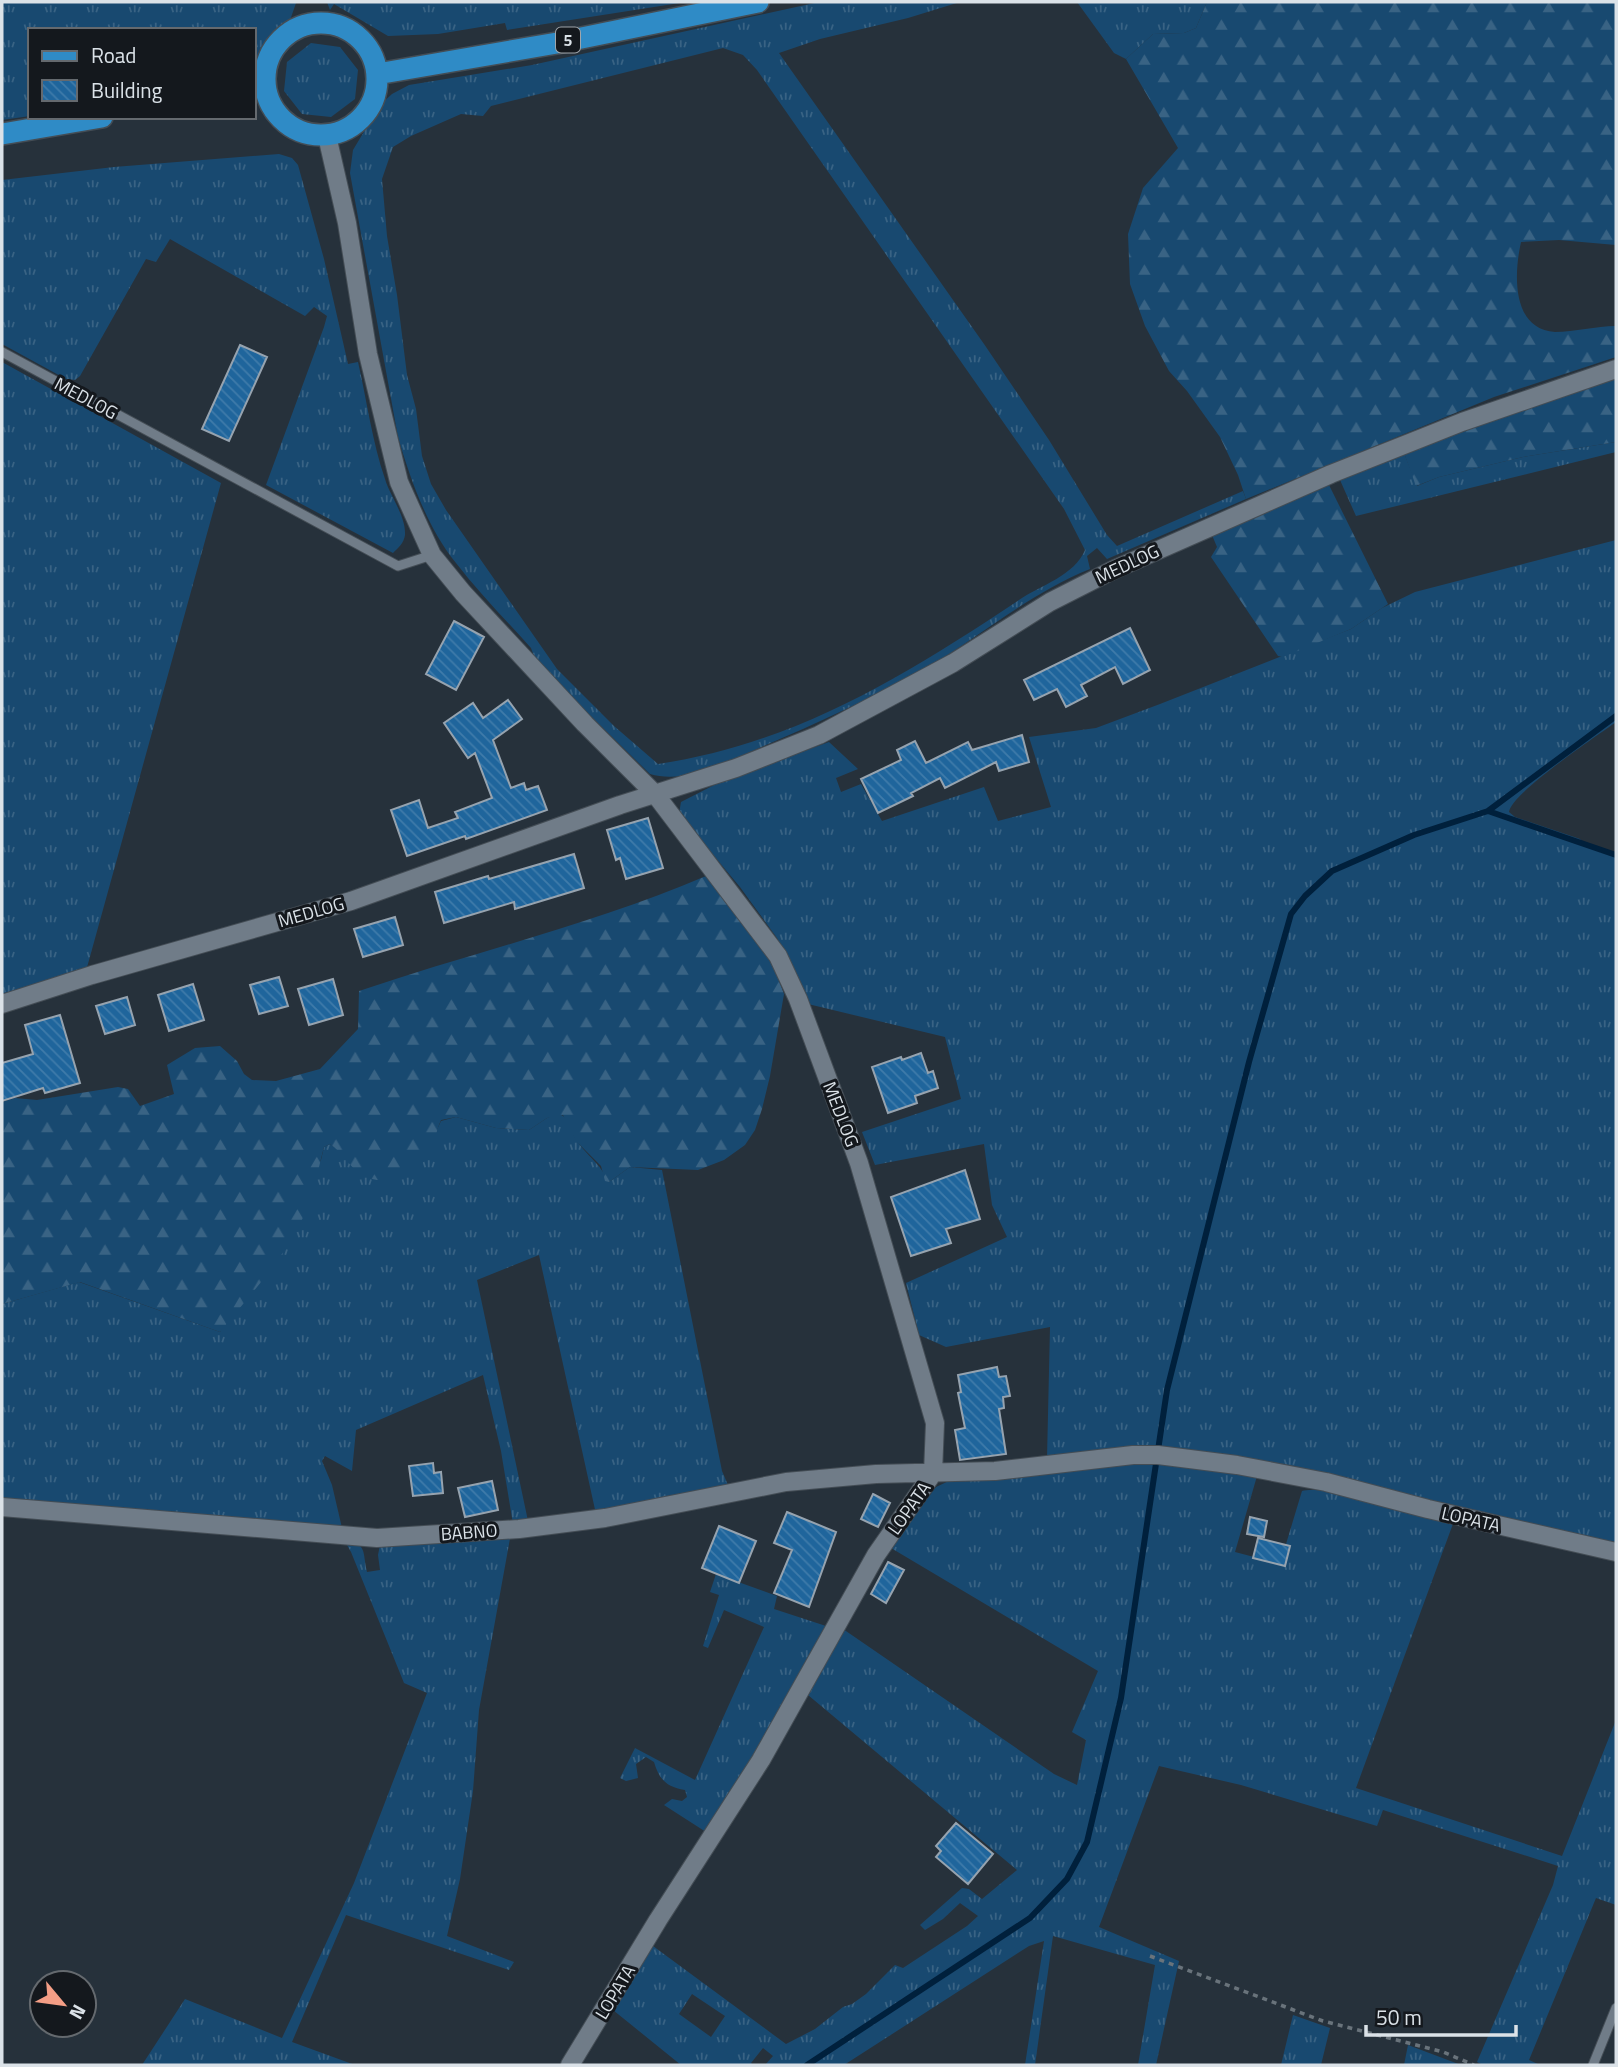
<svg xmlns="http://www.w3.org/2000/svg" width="1618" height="2067" viewBox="0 0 1618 2067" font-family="'Titillium Web',sans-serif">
<defs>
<pattern id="grass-tufts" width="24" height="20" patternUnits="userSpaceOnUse" patternTransform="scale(1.75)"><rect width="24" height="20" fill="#184970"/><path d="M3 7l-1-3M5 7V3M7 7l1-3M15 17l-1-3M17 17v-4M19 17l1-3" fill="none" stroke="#396384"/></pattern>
<pattern id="forest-firs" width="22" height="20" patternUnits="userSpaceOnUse" patternTransform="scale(1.75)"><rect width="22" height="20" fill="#184970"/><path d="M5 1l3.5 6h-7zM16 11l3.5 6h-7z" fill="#396384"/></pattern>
<pattern id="building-back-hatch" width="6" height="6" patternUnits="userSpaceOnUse" patternTransform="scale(1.75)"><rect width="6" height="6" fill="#1f659c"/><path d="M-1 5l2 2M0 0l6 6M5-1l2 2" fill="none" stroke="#3f7baa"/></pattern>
</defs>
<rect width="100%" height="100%" fill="#26313b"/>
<path fill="url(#grass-tufts)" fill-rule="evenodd" d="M 2,2 L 296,2 L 296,3 L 288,26 L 269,45 L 254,66 L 254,30 L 30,30 L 30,116 L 2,120 Z
M 327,2 L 686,2 L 507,30 L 505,23 L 438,34 L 388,36 L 334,4 L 330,10 Z
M 819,2 L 960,2 L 908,18 L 820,39 L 779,53 L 984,344 L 1049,440 L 1107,535 L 1117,546 L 1243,491 L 1246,499 L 1107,559 L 1097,548 L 1087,556 L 1090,569 C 1030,593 981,636 926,668 C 869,700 811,726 752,751 C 721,764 684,784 650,774 L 560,686 L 534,656 L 531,648 C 506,620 479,593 456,563 C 427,527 411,481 398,437 L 350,173 L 353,150 L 380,105 L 392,94 L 409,85 L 532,65 ZM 723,48 L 743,55 L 757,70 L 1064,509 L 1085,550 C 1074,576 1041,585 1019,600 C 906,675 795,744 658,764 L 614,726 L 557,669 L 446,510 L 431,484 L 422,456 L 416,409 L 407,375 L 397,295 L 387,236 L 382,179 L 393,147 L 411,136 L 461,114 L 483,116 L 491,106 Z
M 1077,2 L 1207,2 L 1196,28 L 1184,33 L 1153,34 L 1126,59 L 1114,53 Z
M 311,43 L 340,47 L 358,70 L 355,99 L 331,117 L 302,114 L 284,91 L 287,62 Z
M 279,154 L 292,158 L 298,165 L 324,259 L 348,364 L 358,362 C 367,401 372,441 385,479 C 390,496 406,516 405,535 C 404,543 398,548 393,553 L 266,485 L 324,327 L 327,316 L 314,307 L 305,316 L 170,239 L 156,262 L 146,259 L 80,376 L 75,380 L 66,379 L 2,344 L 2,180 L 114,167 Z
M 2,362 L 221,483 L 86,971 L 2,998 Z
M 1616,442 L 1616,452 L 1356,516 L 1340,480 L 1404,453 L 1417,486 L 1439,477 L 1523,457 Z
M 1616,540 L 1616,722 C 1597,736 1511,793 1509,812 L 1515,817 L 1580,839 L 1586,847 L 1616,853 L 1616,1544 L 1316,1473 L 1230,1455 L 1171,1451 L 1147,1446 L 1091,1451 L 1047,1459 L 1050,1327 L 946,1347 L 919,1335 L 906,1283 L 1007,1237 L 992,1205 L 984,1144 L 875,1165 L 862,1132 L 961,1099 L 945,1037 L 808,1004 L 777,938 L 740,887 L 679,814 L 681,802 L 720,782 L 829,742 L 858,769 L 836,778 L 841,792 L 861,784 L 882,821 L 984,787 L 998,821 L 1051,807 L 1029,737 L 1096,728 L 1160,704 L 1351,629 L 1382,608 L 1415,592 Z
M 558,1114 C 571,1117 570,1131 577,1141 C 588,1157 599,1162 609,1182 L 630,1167 L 662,1170 L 722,1471 L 728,1485 L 596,1514 L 539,1255 L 477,1280 L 528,1521 L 513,1524 L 501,1451 L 483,1375 L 356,1430 L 352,1471 L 325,1456 L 322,1461 L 332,1485 L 342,1528 L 2,1502 L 2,1304 L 79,1282 L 220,1332 L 321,1160 L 324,1147 L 330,1144 L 342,1152 L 351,1165 L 435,1134 L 441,1121 L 456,1117 L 496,1128 L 529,1130 L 547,1118 Z
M 1152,1460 L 1257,1476 L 1235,1552 L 1280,1564 L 1302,1491 C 1326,1484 1425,1513 1454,1521 L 1356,1788 L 1562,1856 L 1616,1720 L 1616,1905 L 1596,1898 L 1529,2060 L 1540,2065 L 1483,2065 L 1477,2062 L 1553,1885 L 1558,1866 L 1383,1810 L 1377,1826 L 1241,1785 L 1159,1766 L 1099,1927 L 1179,1961 L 1156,2065 L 1138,2065 L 1155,1965 L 1053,1936 L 1035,2065 L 1025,2065 L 1044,1941 L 1029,1946 L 844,2065 L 765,2065 L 773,2056 L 763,2048 L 751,2063 L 753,2065 L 681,2065 L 613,2010 L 653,1946 L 786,2044 L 815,2029 L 843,2007 L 852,2004 L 866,1994 L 895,1965 L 903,1968 L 967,1926 L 978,1916 L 960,1903 L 943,1919 L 925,1930 L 920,1925 L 962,1888 L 969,1889 L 982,1899 L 1017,1870 L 808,1695 L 843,1629 L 1054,1774 L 1077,1785 L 1086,1740 L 1072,1732 L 1098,1671 L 891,1548 L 936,1487 L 951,1480 ZM 692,1994 L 725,2016 L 711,2037 L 679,2014 Z
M 511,1533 L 479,1710 L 473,1791 L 460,1879 L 447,1936 L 514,1962 L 509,1970 L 346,1915 L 292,2042 L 355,2065 L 142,2065 L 185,1999 L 282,2038 L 354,1883 L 427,1693 L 404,1683 L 351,1552 L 343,1538 C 368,1545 362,1550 367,1572 L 380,1570 L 378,1555 L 380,1545 Z
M 716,1574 L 777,1596 L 774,1609 L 826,1626 L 742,1777 L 706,1832 L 664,1805 L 672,1799 L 682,1801 L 687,1797 L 685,1790 C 666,1787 659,1779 654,1762 L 646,1757 L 636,1764 L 638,1778 L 626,1781 L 620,1778 L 635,1748 L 695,1780 L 764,1627 L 724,1610 L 708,1648 L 703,1646 L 719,1595 L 710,1592 Z
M 1293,2015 L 1330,2028 L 1321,2065 L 1281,2065 Z
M 1408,2045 L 1461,2065 L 1404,2065 Z"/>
<path fill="url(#forest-firs)" d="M 1207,2 L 1616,2 L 1616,245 L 1559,240 L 1521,242 C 1514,273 1511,329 1555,332 C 1575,332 1596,326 1616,326 L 1616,357 L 1494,397 L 1246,499 L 1238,475 L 1220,437 L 1187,391 L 1169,371 L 1145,326 L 1130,284 L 1128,234 L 1143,188 L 1178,148 L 1126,59 L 1153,34 L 1184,33 L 1196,28 Z
M 1616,375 L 1616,442 L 1523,457 L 1439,477 L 1416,486 L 1404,453 L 1525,404 Z
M 1329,485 L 1388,604 L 1351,629 L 1283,657 L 1278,656 L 1211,557 L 1217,547 L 1212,535 Z
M 706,876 L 767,949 L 784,994 L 770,1076 L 762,1109 L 755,1130 L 745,1145 L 724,1160 L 698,1170 L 630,1167 L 609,1182 L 605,1181 L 601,1166 L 576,1141 L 563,1115 L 547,1118 L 529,1130 L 496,1128 L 456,1117 L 441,1120 C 436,1131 434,1146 428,1156 C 414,1177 382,1188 361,1174 C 348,1166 343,1153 330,1144 L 324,1147 C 317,1174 312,1201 299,1226 C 282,1260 245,1301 220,1332 L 80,1282 L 2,1304 L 2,1102 L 15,1098 L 37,1100 L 118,1087 L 128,1089 L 140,1106 L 174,1094 L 167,1065 L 195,1048 L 220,1046 L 237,1061 L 244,1074 L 252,1080 L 276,1081 L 320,1069 L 358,1029 L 359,991 C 474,952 594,924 706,876 Z"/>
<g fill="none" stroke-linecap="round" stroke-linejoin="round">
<path stroke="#00203c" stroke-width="6" d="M 1488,811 L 1616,855
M 807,2065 L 1030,1918 L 1067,1879 L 1087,1842 L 1121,1698 L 1167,1390 L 1249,1062 L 1291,914 L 1305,896 L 1332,871 L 1414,835 L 1488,811 L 1616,716"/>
</g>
<path fill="url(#building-back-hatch)" stroke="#96a3af" stroke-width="2" d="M 240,345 L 267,357 L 229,441 L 202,429 Z
M 454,621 L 484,637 L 456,690 L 426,674 Z
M 1130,628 L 1150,670 L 1123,684 L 1115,667 L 1081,685 L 1087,696 L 1066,707 L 1057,689 L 1034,700 L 1024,680 Z
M 508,700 L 522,719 L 493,740 L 511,788 L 524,783 L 526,790 L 538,786 L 547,810 L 466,839 L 465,836 L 407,856 L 391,810 L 419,800 L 428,828 L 458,818 L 455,812 L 492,798 L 475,753 L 468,758 L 444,723 L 473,703 L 483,718 Z
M 1022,735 L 1029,762 L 999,771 L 996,762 L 945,788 L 940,778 L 911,793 L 913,796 L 878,813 L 861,779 L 901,760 L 897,750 L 915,741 L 926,763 L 968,742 L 972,750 Z
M 648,818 L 663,868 L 626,879 L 620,858 L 616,860 L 607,830 Z
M 574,854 L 584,888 L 515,909 L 514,902 L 444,923 L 435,892 L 488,876 L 489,879 Z
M 395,917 L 403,945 L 363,957 L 354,929 Z
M 279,977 L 288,1006 L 259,1014 L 250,985 Z
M 333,979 L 343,1015 L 309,1025 L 298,989 Z
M 193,984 L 204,1020 L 169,1031 L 158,995 Z
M 127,997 L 135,1025 L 105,1034 L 96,1006 Z
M 60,1015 L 80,1083 L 45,1093 L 43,1088 L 2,1101 L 2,1063 L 33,1054 L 25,1025 Z
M 921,1053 L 928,1073 L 933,1071 L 938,1088 L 915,1096 L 917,1103 L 888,1113 L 872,1067 L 901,1057 L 902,1060 Z
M 965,1170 L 980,1219 L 946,1229 L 951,1243 L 911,1256 L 891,1197 Z
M 997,1367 L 999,1377 L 1006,1376 L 1010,1396 L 1003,1397 L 1004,1408 L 999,1409 L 1006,1454 L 960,1460 L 955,1430 L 965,1428 L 958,1393 L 961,1392 L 958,1375 Z
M 433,1463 L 434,1473 L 441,1472 L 443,1493 L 413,1496 L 409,1466 Z
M 492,1481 L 498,1510 L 465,1517 L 458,1488 Z
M 873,1494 L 890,1503 L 878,1527 L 861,1519 Z
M 787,1512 L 836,1532 L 809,1607 L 774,1593 L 792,1550 L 774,1543 Z
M 1250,1517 L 1267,1521 L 1264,1537 L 1247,1534 Z
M 719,1526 L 756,1541 L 739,1583 L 702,1568 Z
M 1258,1538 L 1290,1546 L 1285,1566 L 1253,1558 Z
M 888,1562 L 904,1570 L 886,1603 L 871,1594 Z
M 956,1823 L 993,1854 L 968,1884 L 936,1857 L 941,1851 L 936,1846 Z"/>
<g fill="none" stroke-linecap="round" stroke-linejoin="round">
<defs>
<path id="service" d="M 2,352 L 398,566 L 432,555
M 1593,2065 L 1616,2008"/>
<path id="minor" d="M 327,136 L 347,223 L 368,354 L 399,482 L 432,555 L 463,593 L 585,724 L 655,794 L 778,956 L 798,999 L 859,1163 L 935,1423 L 933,1473
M 2,1004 L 92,975 L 351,901 L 620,805 L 736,768 L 819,735 L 953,663 L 1050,602 L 1113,570 L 1331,474 L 1462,422 L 1616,369
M 2,1507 L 377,1538 L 519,1529 L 605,1518 L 786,1482 L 876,1474 L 995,1471 L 1133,1455 L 1158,1455 L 1237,1465 L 1326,1482 L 1428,1509 L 1616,1552
M 570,2065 L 658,1920 L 761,1760 L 876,1555 L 933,1473"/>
<path id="primary" d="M265 79a56 56 0 1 1 112 0a56 56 0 1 1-112 0Z
M 377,74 L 557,43 L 758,2
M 2,134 L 102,117"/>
</defs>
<use href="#service" stroke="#444d55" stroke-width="11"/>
<use href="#minor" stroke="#444d55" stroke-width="20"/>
<use href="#primary" stroke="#444d55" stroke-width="24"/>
<path stroke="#69737b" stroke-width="3.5" stroke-dasharray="5 5" stroke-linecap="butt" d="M 1150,1956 L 1323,2021 L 1443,2052 L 1474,2065"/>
<use href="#service" stroke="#707c88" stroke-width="9"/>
<use href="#minor" stroke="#707c88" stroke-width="18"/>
<use href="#primary" stroke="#2f8bc6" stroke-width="21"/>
</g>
<g text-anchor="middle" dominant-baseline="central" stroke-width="6" stroke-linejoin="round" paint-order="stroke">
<rect fill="#14181d" stroke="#9fa5ab" stroke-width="2" x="556" y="27.5" width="24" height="25" rx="5"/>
<g font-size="16" font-weight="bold" fill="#dbe2e8">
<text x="568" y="40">5</text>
</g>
<g font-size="18" fill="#dbe2e8" stroke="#14181d">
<text transform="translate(86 398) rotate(28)">MEDLOG</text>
<text transform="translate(1127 564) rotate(-25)">MEDLOG</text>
<text transform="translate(311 912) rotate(-16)">MEDLOG</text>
<text transform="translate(841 1114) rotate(69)">MEDLOG</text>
<text transform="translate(909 1508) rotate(-55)">LOPATA</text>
<text transform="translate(1471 1519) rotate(13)">LOPATA</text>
<text transform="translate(469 1532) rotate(-4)">BABNO</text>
<text transform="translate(615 1992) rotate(-59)">LOPATA</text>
</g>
</g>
<rect width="1618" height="2067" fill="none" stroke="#dbe2e8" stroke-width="7"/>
<rect x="28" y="28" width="228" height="91" fill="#14181d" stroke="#64696e" stroke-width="2"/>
<rect x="42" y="51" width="35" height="10" fill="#2f8bc6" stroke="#64696e" stroke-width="2"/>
<text x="91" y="63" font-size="21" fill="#dbe2e8">Road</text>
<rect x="42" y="80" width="35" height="21" fill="url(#building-back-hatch)" stroke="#64696e" stroke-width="2"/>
<text x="91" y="98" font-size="21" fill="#dbe2e8">Building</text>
<g transform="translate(63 2004) rotate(119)"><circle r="33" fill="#14181d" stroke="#64696e" stroke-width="2"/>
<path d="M0-5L12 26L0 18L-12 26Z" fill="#f49e86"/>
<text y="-10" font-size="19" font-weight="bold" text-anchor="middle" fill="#dbe2e8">N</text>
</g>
<path d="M1366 2025v10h150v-10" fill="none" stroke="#dbe2e8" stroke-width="3.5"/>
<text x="1376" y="2025" font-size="21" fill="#dbe2e8" stroke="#14181d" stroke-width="5" paint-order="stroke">50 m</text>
</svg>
